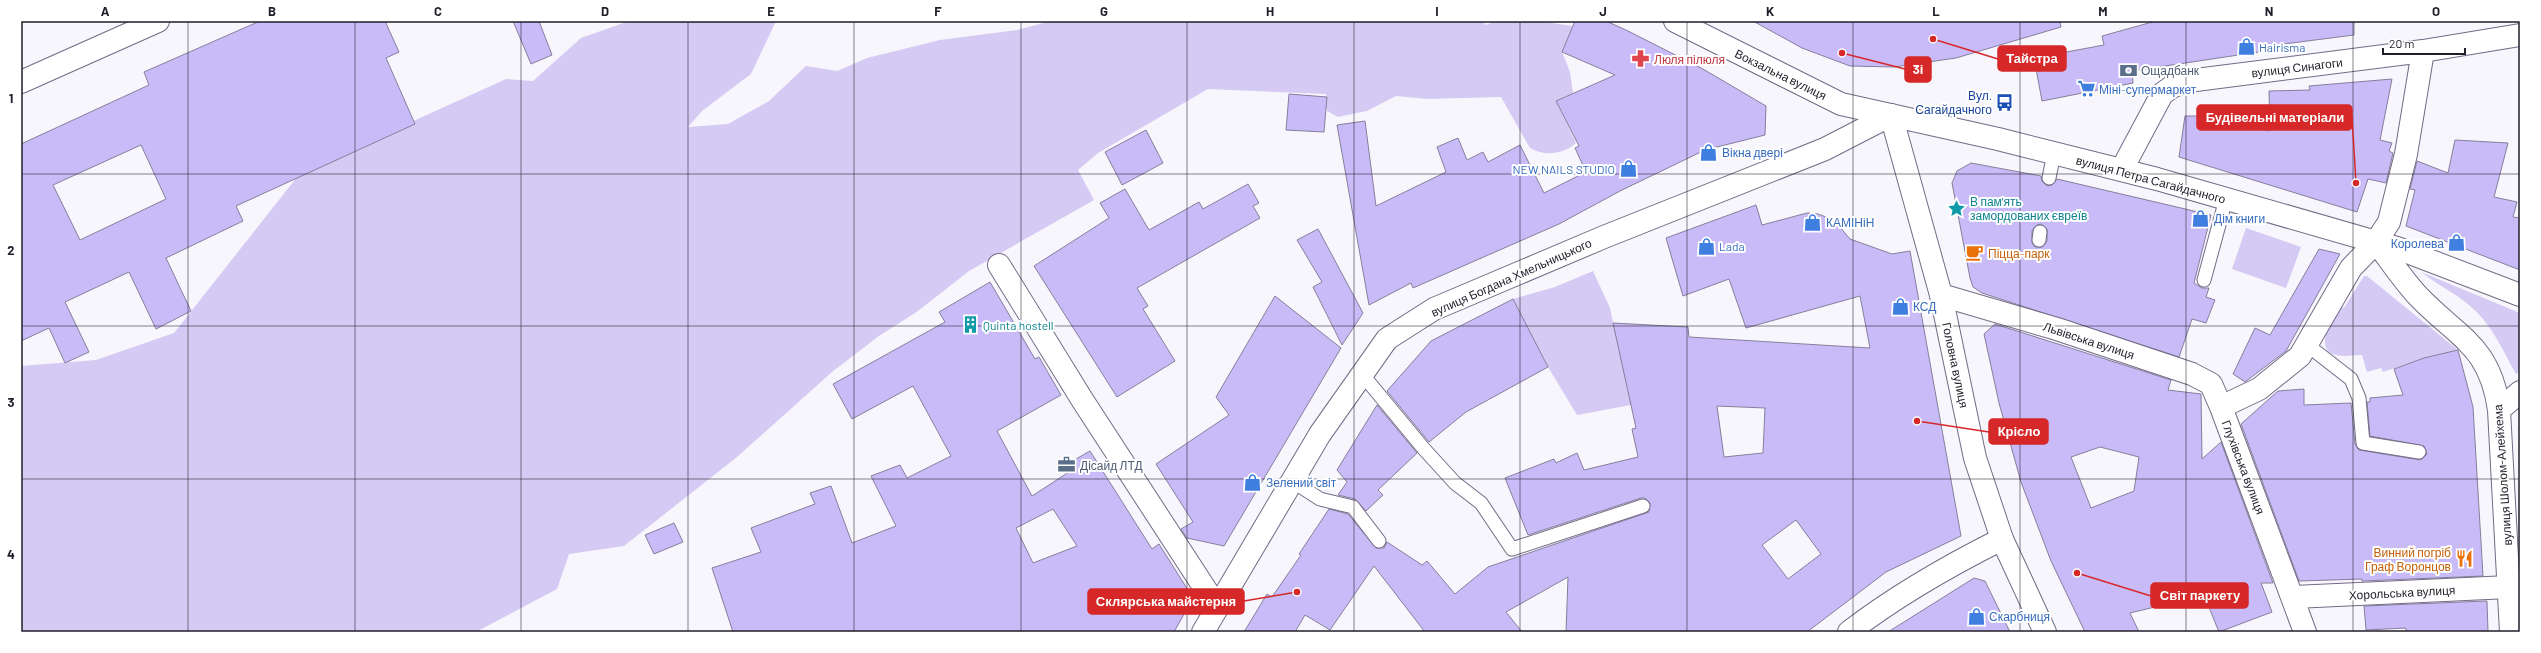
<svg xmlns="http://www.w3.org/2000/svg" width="2541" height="653" viewBox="0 0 2541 653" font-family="Barlow,sans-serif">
<rect width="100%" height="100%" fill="#f7f6fc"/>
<path fill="#d5caf3" d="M 629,21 L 776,21 L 751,74 L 702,111 L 688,127 L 728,124 L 769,101 L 806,66 L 837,71 L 867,58 L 940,40 L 1017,30 L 1051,21 L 1482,21 L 1486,25 C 1507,14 1550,23 1573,26 L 1562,52 L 1570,72 L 1573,93 L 1556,101 L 1576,143 C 1564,154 1545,157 1530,148 L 1501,97 L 1427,99 L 1396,96 L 1367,111 L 1347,115 L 1338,117 L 1327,111 L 1326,94 L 1208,89 L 1098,153 L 1078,170 L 1094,200 L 969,271 L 918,311 L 879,336 L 832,372 L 737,457 L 624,546 L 569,554 L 557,589 L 476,632 L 21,632 L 21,366 L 96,360 L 174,333 L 301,172 L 506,79 L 533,81 L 581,38 Z
M 2246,228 L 2301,247 L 2286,288 L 2232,269 Z
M 1593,271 L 1610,308 L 1631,405 L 1577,415 L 1548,367 L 1513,299 L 1555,287 Z
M 2421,272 L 2520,313 L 2520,372 L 2516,374 C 2502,349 2492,324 2469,305 C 2455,293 2436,284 2421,272 Z
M 2364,276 L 2367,276 L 2458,350 L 2424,358 L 2383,372 L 2381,368 L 2367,372 L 2362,355 C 2354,355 2344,357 2336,355 C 2313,350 2332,317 2338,305 L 2344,308 Z"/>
<path fill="#c9bbf8" stroke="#857f9c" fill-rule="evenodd" d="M 260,21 L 385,21 L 399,52 L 386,58 L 415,124 L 236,206 L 243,221 L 166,258 L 191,311 L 156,329 L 129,272 L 65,302 L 89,352 L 65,363 L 49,328 L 21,341 L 21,144 L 149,85 L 144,72 ZM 141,145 L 166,199 L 80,240 L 53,185 Z
M 513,21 L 539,21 L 552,55 L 531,64 Z
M 1575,21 L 1606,21 L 1626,30 L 1703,69 L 1766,106 L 1765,135 L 1705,150 L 1620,191 L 1559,224 L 1413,288 L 1411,283 L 1369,305 L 1337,125 L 1365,121 L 1376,206 L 1446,172 L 1437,147 L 1458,138 L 1467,160 L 1483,152 L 1488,162 L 1520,145 L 1544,193 L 1586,172 L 1575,148 L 1579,146 L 1556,101 L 1615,75 L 1562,52 Z
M 1753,21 L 2060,21 L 2061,27 L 1956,58 L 1894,67 L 1850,66 L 1802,48 Z
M 2156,21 L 2354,21 L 2354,35 L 2284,44 L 2285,48 L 2132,71 L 2133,83 L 2042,101 L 2034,58 L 2104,45 L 2102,36 Z
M 2392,79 L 2380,140 L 2392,143 L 2389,151 L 2393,153 L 2386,183 L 2368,179 L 2357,212 L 2179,157 L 2185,116 L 2207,116 L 2270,131 L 2269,91 L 2310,90 L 2309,86 Z
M 1289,94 L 1327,97 L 1324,132 L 1286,130 Z
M 1146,130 L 1163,163 L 1122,185 L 1105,152 Z
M 2455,140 L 2508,143 L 2494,197 L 2517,202 L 2513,217 L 2520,218 L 2520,270 L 2406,226 L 2415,190 L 2410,189 L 2417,161 L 2448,173 Z
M 1971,163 L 2041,176 L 2042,181 L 2047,186 L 2052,185 L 2057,179 L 2211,215 L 2194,283 L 2202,288 L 2209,288 L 2206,297 L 2215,300 L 2206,323 L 2192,319 L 2179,357 L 1982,293 L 1973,287 L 1970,278 L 1952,183 L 1957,171 ZM 2037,225 L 2041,224 L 2047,229 L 2047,241 L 2042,247 L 2035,247 L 2032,243 L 2032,231 Z
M 1248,184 L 1259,203 L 1253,206 L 1260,218 L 1137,288 L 1148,306 L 1143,309 L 1175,361 L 1117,397 L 1034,266 L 1109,218 L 1100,203 L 1125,189 L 1149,230 L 1199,202 L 1203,209 Z
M 1756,205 L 1762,225 L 1807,213 L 1818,214 L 1834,220 L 1850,239 L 1892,254 L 1910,251 L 1961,536 L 1886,572 L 1807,632 L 1566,632 L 1568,577 L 1506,612 L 1522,632 L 1425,632 L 1374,566 L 1330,630 L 1305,615 L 1295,632 L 1244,632 L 1267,594 L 1272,597 L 1301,555 L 1299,554 L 1329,509 L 1348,514 L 1376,548 L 1384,548 L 1387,542 L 1422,565 L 1427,561 L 1455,594 L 1488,567 L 1649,512 L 1650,503 L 1645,498 L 1641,498 L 1528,535 L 1505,478 L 1554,459 L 1556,463 L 1577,453 L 1584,470 L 1638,457 L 1632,429 L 1636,428 L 1613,323 L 1688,327 L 1689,337 L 1870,348 L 1860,296 L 1746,328 L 1729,279 L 1683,296 L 1666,238 ZM 1717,406 L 1765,408 L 1763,453 L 1724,457 ZM 1796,520 L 1821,554 L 1788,579 L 1762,545 Z
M 1318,229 L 1363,313 L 1342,345 L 1313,287 L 1322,282 L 1297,240 Z
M 2319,249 L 2340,254 L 2286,351 L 2245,382 L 2233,374 L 2255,328 L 2270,335 Z
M 990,282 L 1035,359 L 1039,357 L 1061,395 L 997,431 L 1032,496 L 1072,470 L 1069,463 L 1090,451 L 1152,549 L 1159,544 L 1193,598 L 1174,632 L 733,632 L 712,568 L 761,552 L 751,528 L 815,504 L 810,493 L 831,486 L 852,543 L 896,526 L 871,476 L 900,465 L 907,478 L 951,456 L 913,386 L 852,419 L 833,384 L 945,322 L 939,312 ZM 1053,509 L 1077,546 L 1033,563 L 1016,528 Z
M 1275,296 L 1341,348 L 1224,546 L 1187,538 L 1181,529 L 1193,522 L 1156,464 L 1229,415 L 1216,397 Z
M 1513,299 L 1548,367 L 1466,412 L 1429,442 L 1387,391 L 1431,341 Z
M 1995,324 L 2171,380 L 2168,390 L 2201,394 L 2202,459 L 2221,442 L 2273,583 L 2261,583 L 2272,612 L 2219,632 L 2204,595 L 2130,613 L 2139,632 L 2085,632 L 2051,561 L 2021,482 L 1999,403 L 1984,334 ZM 2100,447 L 2139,457 L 2134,491 L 2091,508 L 2071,457 Z
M 2458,350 L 2473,407 L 2483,576 L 2362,581 L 2362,579 L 2299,581 L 2241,424 L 2278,391 L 2304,389 L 2304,405 L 2351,403 L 2355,444 L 2359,450 L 2421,460 L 2427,454 L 2424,446 L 2370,436 L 2367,402 L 2370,402 L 2370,398 L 2403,395 L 2394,369 L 2424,358 Z
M 1377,405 L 1417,453 L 1378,490 L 1383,495 L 1366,511 L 1355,499 L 1338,495 L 1347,482 L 1337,470 Z
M 674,523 L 683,542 L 654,554 L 645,535 Z
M 1974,578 L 1985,581 L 2010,632 L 1888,632 Z
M 2487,601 L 2488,632 L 2406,632 L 2406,628 L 2366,630 L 2364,606 Z"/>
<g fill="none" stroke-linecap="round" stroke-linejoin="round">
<defs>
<path id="lane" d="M 2049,178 L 2054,153
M 2039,240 L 2040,232
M 2204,280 L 2226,199
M 2306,344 L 2351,379 L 2359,398 L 2363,443 L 2419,452
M 1362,374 L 1424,449 L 1455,483 L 1481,503 L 1512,549 L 1643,506
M 1292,481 L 1320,499 L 1353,507 L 1379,541"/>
<path id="street" d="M 21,82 L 158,21
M 2122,169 L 2162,94 L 2173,86 L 2188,81 L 2423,51 L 2520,35
M 999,265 L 1083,401 L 1217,607
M 1941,295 L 2057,329 L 2192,374 L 2211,384 L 2221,407
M 2294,597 L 2509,587
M 1203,632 L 1320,434 L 1387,339 L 1434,309 L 1604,237 L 1825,149 L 1891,115
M 1849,632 C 1897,595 1948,566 2002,539
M 2305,632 L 2221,407 L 2259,389 L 2300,356 L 2351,268 L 2376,242 L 2389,222 L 2406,154 L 2423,51"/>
<path id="primary" d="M 1675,21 L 1841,104 L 1998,139 L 2157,179 L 2397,248 L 2520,295
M 1891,115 L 1941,295 L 1975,458 L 2002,539 L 2045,632
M 2376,242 C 2390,260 2403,280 2418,296 C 2458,338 2490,345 2499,410 L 2511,632
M 2499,410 L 2520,392"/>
</defs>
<use href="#lane" stroke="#726b86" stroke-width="15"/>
<use href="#street" stroke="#726b86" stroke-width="24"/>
<use href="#primary" stroke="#726b86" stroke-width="24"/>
<use href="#lane" stroke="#fff" stroke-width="13"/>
<use href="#street" stroke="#fff" stroke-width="22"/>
<use href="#primary" stroke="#fff" stroke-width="22"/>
</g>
<path fill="none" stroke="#211e29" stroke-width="1" stroke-opacity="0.55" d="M 188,21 L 188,632M 355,21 L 355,632M 521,21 L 521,632M 688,21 L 688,632M 854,21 L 854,632M 1021,21 L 1021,632M 1187,21 L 1187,632M 1354,21 L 1354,632M 1520,21 L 1520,632M 1687,21 L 1687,632M 1853,21 L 1853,632M 2020,21 L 2020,632M 2186,21 L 2186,632M 2353,21 L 2353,632M 21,174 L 2520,174M 21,326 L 2520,326M 21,479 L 2520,479"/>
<defs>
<symbol id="shop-bare" viewBox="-9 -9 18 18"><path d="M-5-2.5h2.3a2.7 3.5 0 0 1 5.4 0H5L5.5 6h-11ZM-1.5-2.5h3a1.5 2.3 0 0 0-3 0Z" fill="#3f7fe0" stroke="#fff" stroke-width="2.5" paint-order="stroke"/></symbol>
<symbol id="pharmacy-bare" viewBox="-9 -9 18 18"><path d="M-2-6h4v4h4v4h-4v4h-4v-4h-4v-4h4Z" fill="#e0444e" stroke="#fff" stroke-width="2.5" paint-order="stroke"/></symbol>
<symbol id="bank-bare" viewBox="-9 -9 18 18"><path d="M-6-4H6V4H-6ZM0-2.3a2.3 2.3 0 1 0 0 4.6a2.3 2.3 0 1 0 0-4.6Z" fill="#5c6f8a" stroke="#fff" stroke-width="2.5" paint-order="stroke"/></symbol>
<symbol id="supermarket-bare" viewBox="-9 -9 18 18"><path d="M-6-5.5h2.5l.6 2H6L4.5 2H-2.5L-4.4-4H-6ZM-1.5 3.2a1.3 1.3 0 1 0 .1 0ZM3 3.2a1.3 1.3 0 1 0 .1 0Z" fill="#3f7fe0" stroke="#fff" stroke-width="2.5" paint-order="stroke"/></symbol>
<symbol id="bus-bare" viewBox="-9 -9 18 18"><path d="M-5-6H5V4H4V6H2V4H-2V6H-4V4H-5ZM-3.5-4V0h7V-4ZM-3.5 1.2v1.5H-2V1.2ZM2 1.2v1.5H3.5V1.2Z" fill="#1a4fb4" stroke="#fff" stroke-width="2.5" paint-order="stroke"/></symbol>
<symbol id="sight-bare" viewBox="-9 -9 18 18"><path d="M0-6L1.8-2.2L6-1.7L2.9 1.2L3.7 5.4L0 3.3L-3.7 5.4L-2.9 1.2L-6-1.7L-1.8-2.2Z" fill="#0f9aa8" stroke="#fff" stroke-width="2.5" paint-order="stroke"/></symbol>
<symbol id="cafe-bare" viewBox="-9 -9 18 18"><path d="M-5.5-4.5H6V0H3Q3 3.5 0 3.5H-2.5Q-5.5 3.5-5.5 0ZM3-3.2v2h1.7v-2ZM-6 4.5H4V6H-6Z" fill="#e8710a" stroke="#fff" stroke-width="2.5" paint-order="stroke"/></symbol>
<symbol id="building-bare" viewBox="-9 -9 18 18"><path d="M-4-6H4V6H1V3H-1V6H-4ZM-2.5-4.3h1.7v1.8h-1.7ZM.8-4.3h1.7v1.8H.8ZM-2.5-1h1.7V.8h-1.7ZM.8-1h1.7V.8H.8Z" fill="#0f9aa8" stroke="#fff" stroke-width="2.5" paint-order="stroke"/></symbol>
<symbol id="office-bare" viewBox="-9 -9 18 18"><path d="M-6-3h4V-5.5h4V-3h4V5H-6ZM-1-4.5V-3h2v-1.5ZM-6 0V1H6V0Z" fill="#5c6f8a" stroke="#fff" stroke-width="2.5" paint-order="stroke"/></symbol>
<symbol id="restaurant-bare" viewBox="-9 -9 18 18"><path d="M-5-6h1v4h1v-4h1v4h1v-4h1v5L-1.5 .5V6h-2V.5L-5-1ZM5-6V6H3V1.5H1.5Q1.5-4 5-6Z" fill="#e8710a" stroke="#fff" stroke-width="2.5" paint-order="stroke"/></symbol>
</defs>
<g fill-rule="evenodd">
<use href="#shop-bare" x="2234" y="34" width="25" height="25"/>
<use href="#pharmacy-bare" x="1628" y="46" width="25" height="25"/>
<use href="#bank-bare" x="2116" y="58" width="25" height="25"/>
<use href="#supermarket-bare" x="2074" y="76" width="25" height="25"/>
<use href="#bus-bare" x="1992" y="90" width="25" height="25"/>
<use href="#shop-bare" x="1696" y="140" width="25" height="25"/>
<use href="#shop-bare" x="1616" y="156" width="25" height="25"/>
<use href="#sight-bare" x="1944" y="196" width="25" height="25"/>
<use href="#shop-bare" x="2188" y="206" width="25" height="25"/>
<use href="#shop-bare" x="1800" y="210" width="25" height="25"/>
<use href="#shop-bare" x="2444" y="230" width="25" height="25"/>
<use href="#shop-bare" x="1694" y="234" width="25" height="25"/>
<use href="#cafe-bare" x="1962" y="240" width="25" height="25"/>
<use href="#shop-bare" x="1888" y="294" width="25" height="25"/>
<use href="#building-bare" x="958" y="312" width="25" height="25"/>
<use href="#office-bare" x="1054" y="452" width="25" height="25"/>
<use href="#shop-bare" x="1240" y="470" width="25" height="25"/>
<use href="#restaurant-bare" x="2452" y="546" width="25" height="25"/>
<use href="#shop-bare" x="1964" y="604" width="25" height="25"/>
</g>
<g text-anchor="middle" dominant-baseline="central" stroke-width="4" stroke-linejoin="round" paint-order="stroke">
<g font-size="12" fill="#366cbe" stroke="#fff" text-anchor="start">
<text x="2259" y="47">Hairisma</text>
<text x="2099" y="89">Міні-супермаркет</text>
<text x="1722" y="152">Вікна двері</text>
<text x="1615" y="169" text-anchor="end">NEW NAILS STUDIO</text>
<text x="2214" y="218">Дім книги</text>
<text x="1826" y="222">КАМІНіН</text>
<text x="2444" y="243" text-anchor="end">Королева</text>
<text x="1719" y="246">Lada</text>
<text x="1913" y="306">КСД</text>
<text x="1266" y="482">Зелений світ</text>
<text x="1989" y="616">Скарбниця</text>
</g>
<g font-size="12" fill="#be3a42" stroke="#fff" text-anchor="start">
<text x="1654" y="59">Люля пілюля</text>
</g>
<g font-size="12" fill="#211e29" stroke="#fff">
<text transform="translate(2297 67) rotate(-7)">вулиця Синагоги</text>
<text transform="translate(1781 74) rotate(26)">Вокзальна вулиця</text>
<text transform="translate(2151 179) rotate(15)">вулиця Петра Сагайдачного</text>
<text transform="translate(1511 277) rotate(-24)">вулиця Богдана Хмельницького</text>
<text transform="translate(2089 340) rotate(18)">Львівська вулиця</text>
<text transform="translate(1956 365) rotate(78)">Головна вулиця</text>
<text transform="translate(2244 467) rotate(69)">Глухівська вулиця</text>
<text transform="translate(2502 475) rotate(-94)">вулиця Шолом-Алейхема</text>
<text transform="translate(2402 592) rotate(-3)">Хорольська вулиця</text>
</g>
<g font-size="12" fill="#4e5e75" stroke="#fff" text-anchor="start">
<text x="2141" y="70">Ощадбанк</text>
<text x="1080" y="465">Дісайд ЛТД</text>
</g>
<g font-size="12" fill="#164399" stroke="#fff" text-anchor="end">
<text x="1992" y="95">Вул.<tspan x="1992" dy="14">Сагайдачного</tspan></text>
</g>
<g font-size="12" fill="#0d838f" stroke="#fff" text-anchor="start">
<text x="1970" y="201">В пам'ять<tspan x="1970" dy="14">замордованих євреїв</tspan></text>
<text x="983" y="325">Quinta hostell</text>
</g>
<g font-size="12" fill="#c56008" stroke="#fff" text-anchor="start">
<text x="1988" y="253">Піцца-парк</text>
<text x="2451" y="552" text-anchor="end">Винний погріб<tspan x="2451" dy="14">Граф Воронцов</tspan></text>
</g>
</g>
<path fill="none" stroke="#d62828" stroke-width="1.5" d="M1933 39L1998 59M1842 53L1905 69M2356 183L2352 117M1917 421L1989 432M2077 573L2151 596M1297 592L1244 601"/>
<g fill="#d62828" stroke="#fff" stroke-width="1.5">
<circle cx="1933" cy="39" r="4"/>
<circle cx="1842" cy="53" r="4"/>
<circle cx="2356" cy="183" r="4"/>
<circle cx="1917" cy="421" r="4"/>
<circle cx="2077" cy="573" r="4"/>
<circle cx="1297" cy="592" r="4"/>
</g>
<g fill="#d62828" stroke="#d62828" stroke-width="1.5">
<rect x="1998" y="46" width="68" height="25" rx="4"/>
<rect x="1905" y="57" width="26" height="25" rx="4"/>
<rect x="2197" y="105" width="155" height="25" rx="4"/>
<rect x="1989" y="419" width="59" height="25" rx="4"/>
<rect x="2151" y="583" width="97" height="25" rx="4"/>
<rect x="1088" y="589" width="156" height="25" rx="4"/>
</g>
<g font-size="13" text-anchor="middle" font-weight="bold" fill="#fff">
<text x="2032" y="63">Тайстра</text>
<text x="1918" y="74">3і</text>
<text x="2275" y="122">Будівельні матеріали</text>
<text x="2019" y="436">Крісло</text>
<text x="2200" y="600">Світ паркету</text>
<text x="1166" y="606">Склярська майстерня</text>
</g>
<rect width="2541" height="653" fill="none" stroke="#ffffff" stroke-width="44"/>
<path d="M2383 48v6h82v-6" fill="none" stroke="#211e29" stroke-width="2"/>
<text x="2389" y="48" font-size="12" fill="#211e29" stroke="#ffffff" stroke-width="3" paint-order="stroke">20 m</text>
<rect x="22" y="22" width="2497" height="609" fill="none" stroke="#211e29" stroke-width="1.5"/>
<g font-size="13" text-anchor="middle" font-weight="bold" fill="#211e29">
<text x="105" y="16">A</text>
<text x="272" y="16">B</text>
<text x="438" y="16">C</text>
<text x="605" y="16">D</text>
<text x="771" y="16">E</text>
<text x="938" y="16">F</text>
<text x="1104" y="16">G</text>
<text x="1270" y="16">H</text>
<text x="1437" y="16">I</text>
<text x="1603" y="16">J</text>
<text x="1770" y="16">K</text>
<text x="1936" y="16">L</text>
<text x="2103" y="16">M</text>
<text x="2269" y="16">N</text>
<text x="2436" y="16">O</text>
<text x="11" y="103">1</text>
<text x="11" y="255">2</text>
<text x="11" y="407">3</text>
<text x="11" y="559">4</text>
</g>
</svg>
